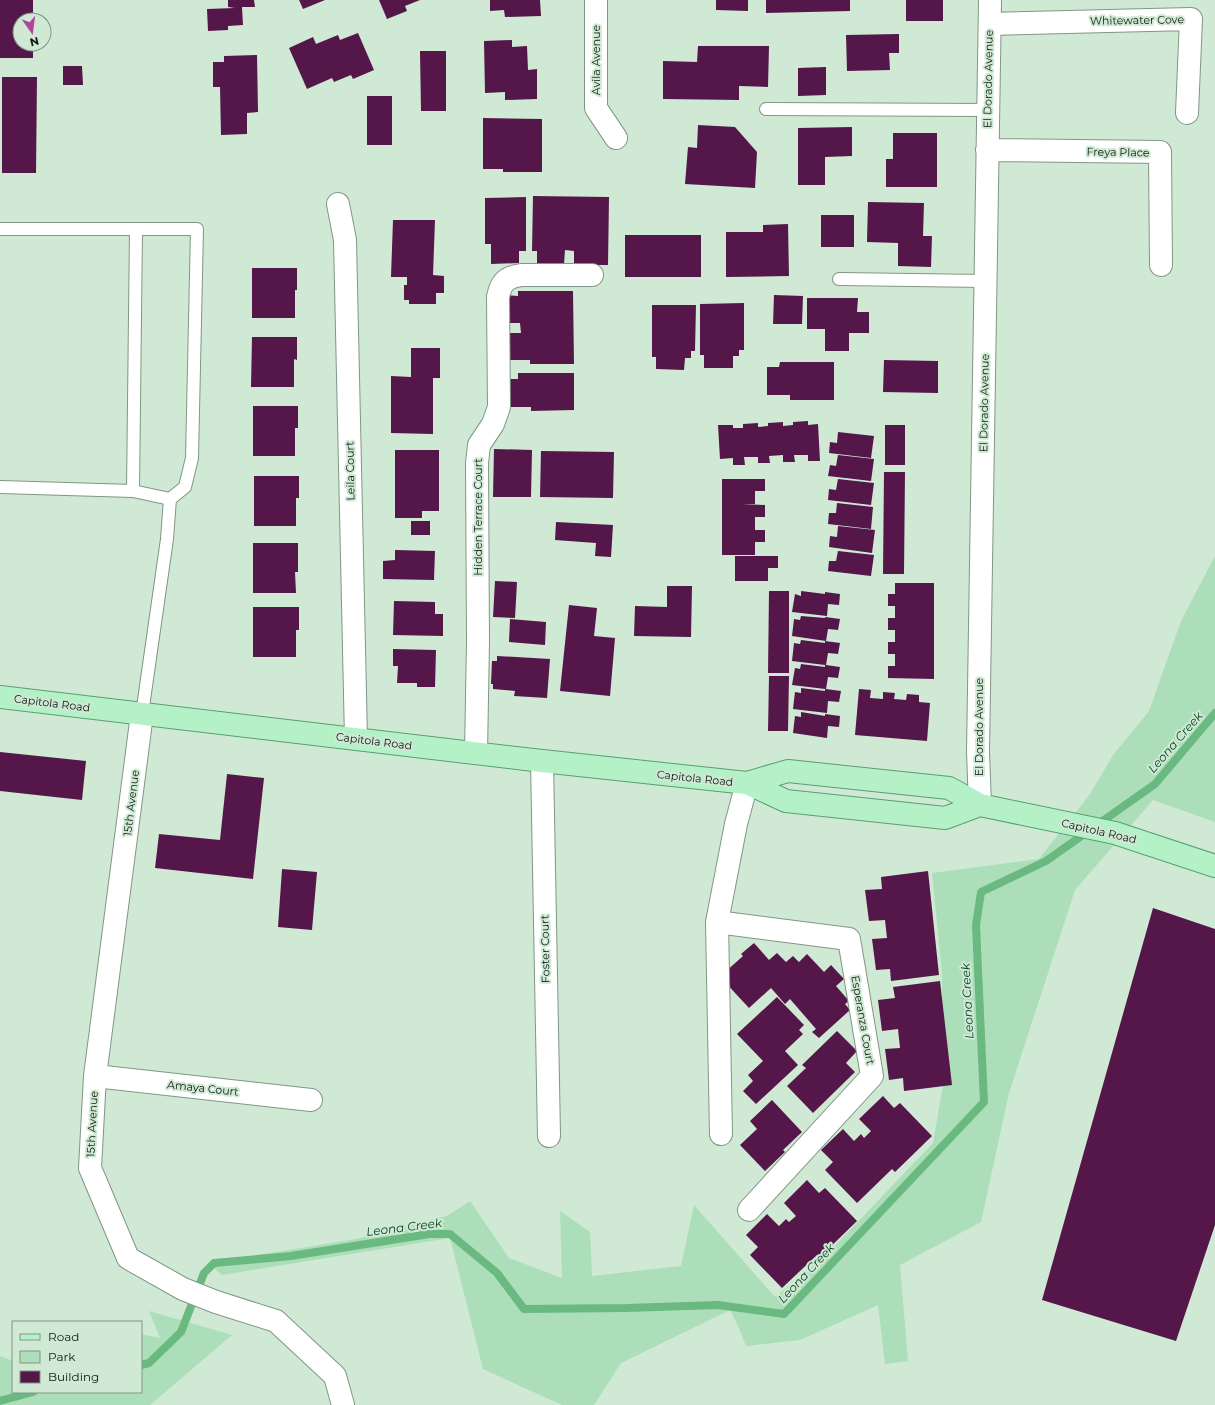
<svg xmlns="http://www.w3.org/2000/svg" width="1215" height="1405" viewBox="0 0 1215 1405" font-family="Montserrat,sans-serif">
<rect width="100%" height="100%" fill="#cfe9d5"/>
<path fill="#acdfb9" d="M 1215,556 L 1215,822 L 1153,800 L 1075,890 L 1009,1093 L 981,1222 L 900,1265 L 908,1361 L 885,1364 L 878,1305 L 800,1340 L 746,1346 L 739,1328 L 730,1310 L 621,1363 L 594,1405 L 562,1405 L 483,1369 L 450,1238 L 222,1275 L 208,1263 L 356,1239 L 447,1216 L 470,1201 L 509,1258 L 562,1278 L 560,1211 L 590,1232 L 592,1276 L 681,1266 L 694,1205 L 775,1297 L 826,1255 L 933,1143 L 943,1084 L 942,973 L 932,873 L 1039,859 L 1090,794 L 1113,755 L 1149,711 L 1181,621 Z
M 149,1311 L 232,1335 L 150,1405 L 0,1405 L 0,1356 L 13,1361 L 13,1392 L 141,1392 L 141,1334 L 160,1338 Z"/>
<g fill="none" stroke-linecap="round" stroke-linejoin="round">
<path stroke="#69b981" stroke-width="8" d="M 141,1365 L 149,1363 L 181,1332 L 204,1273 L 214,1263 L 291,1256 L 429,1234 L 450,1234 L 497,1273 L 524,1309 L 627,1308 L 718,1305 L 784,1314 L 984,1102 L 976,925 L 981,892 L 1046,861 L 1155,784 L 1215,713
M 0,1401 L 33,1392"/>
</g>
<path fill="#55164a" d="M 0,0 L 33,0 L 33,20 L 20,20 L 20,44 L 33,44 L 33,58 L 0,58 Z
M 228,0 L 254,0 L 255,7 L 242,7 L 243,25 L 228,26 L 228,30 L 208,31 L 207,9 L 235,8 L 228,7 Z
M 299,0 L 325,0 L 303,9 Z
M 379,0 L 420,0 L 405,6 L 407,11 L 387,19 Z
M 490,0 L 540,0 L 541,16 L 505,17 L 504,10 L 490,11 Z
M 716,0 L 748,0 L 748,11 L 716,10 Z
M 766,0 L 850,0 L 850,11 L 766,13 Z
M 906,0 L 943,0 L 943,21 L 906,21 Z
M 358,33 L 374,70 L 353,79 L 351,75 L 334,82 L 332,78 L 307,89 L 289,48 L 313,37 L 316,44 L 338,35 L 340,40 Z
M 899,34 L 899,53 L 889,53 L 890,70 L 847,71 L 846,35 Z
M 512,40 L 512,47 L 527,46 L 528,70 L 537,69 L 537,99 L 505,100 L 505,92 L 485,93 L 484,41 Z
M 698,46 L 769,46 L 768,87 L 739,86 L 739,100 L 663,99 L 663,61 L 697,62 Z
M 420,51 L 446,51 L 446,111 L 421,111 Z
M 257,55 L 258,112 L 247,113 L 247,134 L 221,135 L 220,87 L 213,87 L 213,62 L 224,62 L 224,56 Z
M 63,66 L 82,66 L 83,85 L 63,85 Z
M 826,67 L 826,95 L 798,96 L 798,68 Z
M 2,77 L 37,77 L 36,173 L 2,173 Z
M 367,96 L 392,96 L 392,145 L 367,145 Z
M 483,118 L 542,119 L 542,172 L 503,172 L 503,169 L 483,169 Z
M 698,125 L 735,127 L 757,152 L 755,188 L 685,184 L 688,147 L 697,148 Z
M 852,127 L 852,156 L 825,157 L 825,185 L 798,185 L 798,128 Z
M 893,133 L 937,133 L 937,187 L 886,187 L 886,159 L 893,159 Z
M 533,196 L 609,197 L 608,265 L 574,265 L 574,251 L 565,250 L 564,265 L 537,265 L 537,251 L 532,251 Z
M 526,197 L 526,251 L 519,251 L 519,263 L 491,264 L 491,244 L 485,244 L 485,198 Z
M 868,202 L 924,203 L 923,236 L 932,236 L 931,267 L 898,266 L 898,243 L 867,242 Z
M 821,215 L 854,215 L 854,247 L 821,247 Z
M 393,220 L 435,220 L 433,275 L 444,276 L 444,293 L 436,293 L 436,304 L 409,304 L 409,300 L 404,300 L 404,285 L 407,285 L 407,277 L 391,277 Z
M 788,224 L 789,276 L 726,277 L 726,232 L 763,232 L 763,225 Z
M 625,235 L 701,235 L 701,277 L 625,277 Z
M 252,268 L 297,268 L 297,290 L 295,290 L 295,318 L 252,318 Z
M 518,291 L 573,291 L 574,364 L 530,364 L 530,360 L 506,360 L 506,333 L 521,333 L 520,323 L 505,323 L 505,295 L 518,296 Z
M 774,295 L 803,296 L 802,324 L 773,324 Z
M 807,298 L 858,298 L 857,312 L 869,312 L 869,333 L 849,333 L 849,351 L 825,351 L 825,329 L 807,329 Z
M 744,303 L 744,350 L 739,350 L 739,356 L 733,356 L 733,368 L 704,368 L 704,355 L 700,355 L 700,304 Z
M 652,305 L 696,305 L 695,351 L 691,351 L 691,358 L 685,358 L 684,370 L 656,369 L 656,357 L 652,357 Z
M 252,337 L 297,337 L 297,360 L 294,359 L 294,387 L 251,387 Z
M 411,348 L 440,348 L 440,378 L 433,378 L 433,434 L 391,433 L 391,376 L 411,377 Z
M 884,360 L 938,361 L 938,393 L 883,392 Z
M 780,362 L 834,362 L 834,400 L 790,400 L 790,395 L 767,395 L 767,367 L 779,367 Z
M 518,373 L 574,373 L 574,410 L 531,411 L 531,407 L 506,407 L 506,379 L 518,379 Z
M 253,406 L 298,406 L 298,428 L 295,428 L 295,456 L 253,456 Z
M 808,421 L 808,425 L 818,424 L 820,461 L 808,461 L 808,455 L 794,455 L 795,462 L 783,462 L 783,455 L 769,456 L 770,463 L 758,463 L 758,457 L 744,457 L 745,465 L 733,465 L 733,458 L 720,459 L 718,425 L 733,425 L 733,428 L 743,428 L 743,424 L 758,423 L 758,427 L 768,426 L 768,423 L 783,422 L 783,426 L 793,425 L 793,422 Z
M 885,425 L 905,425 L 905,465 L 885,465 Z
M 838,432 L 874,436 L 871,458 L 829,453 L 830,442 L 837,443 Z
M 494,449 L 532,450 L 531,497 L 493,497 Z
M 395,450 L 439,450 L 439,511 L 422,511 L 422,518 L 395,518 Z
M 541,451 L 614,452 L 613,498 L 540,497 Z
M 838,455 L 874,459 L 871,481 L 828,476 L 830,465 L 836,466 Z
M 884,472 L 905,472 L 904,574 L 883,574 Z
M 254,476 L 299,476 L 299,498 L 296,498 L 296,526 L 254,526 Z
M 722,479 L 765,479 L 765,491 L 755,491 L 755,504 L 742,504 L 765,505 L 765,517 L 755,517 L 755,530 L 765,530 L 765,542 L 755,542 L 755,555 L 722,555 Z
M 838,479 L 874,483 L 871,505 L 828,500 L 829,489 L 836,490 Z
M 837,503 L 873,507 L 871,529 L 828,524 L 829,513 L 836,513 Z
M 411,521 L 430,521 L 430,535 L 411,535 Z
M 556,522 L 613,525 L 611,557 L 595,556 L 596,543 L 555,540 Z
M 838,526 L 875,530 L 872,553 L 829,547 L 830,536 L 837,537 Z
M 253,543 L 298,543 L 298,572 L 295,572 L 296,593 L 253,593 Z
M 395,550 L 435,551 L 434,580 L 383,579 L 383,561 L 395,560 Z
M 838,551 L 874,555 L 871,576 L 828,571 L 829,561 L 836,561 Z
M 735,556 L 778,556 L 778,568 L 768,568 L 768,581 L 735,581 Z
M 495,581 L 517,582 L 515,618 L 493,617 Z
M 895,583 L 934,583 L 934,679 L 888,678 L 888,666 L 895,666 L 895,654 L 888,654 L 888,642 L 895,642 L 895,630 L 888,630 L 888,618 L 895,618 L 895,606 L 888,606 L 888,594 L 895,594 Z
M 667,586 L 692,586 L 691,637 L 634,636 L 635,606 L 667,607 Z
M 769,591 L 789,591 L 789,673 L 768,673 Z
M 801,591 L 825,594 L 825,592 L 840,594 L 839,605 L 828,604 L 827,616 L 792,612 L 795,594 L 801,596 Z
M 394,601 L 435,602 L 435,614 L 443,614 L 443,636 L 393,635 Z
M 569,605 L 597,608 L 594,636 L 615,638 L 610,696 L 560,691 Z
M 253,607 L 299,607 L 299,630 L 296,630 L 296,657 L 253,657 Z
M 801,616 L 825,618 L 825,617 L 840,619 L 838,630 L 828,629 L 826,641 L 792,636 L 794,619 L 800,620 Z
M 510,619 L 546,622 L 545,645 L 509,642 Z
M 801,640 L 825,643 L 825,641 L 840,643 L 838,654 L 828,653 L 826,665 L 840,667 L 838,678 L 828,677 L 826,689 L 841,691 L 839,702 L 828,701 L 827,713 L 793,709 L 795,692 L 801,693 L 801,688 L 825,691 L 825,689 L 792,685 L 795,668 L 800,669 L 801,664 L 825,667 L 825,665 L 792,661 L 794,643 L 800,644 Z
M 393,649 L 436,650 L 435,687 L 417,687 L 417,683 L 397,683 L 398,666 L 393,666 Z
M 497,656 L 550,659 L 547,698 L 514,696 L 515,691 L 493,689 L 493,684 L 491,684 L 492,661 L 497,661 Z
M 769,676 L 789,676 L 788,731 L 768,731 Z
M 859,689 L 871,690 L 870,698 L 883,699 L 883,692 L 895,693 L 894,699 L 906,700 L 907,694 L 919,695 L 919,702 L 930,703 L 927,741 L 855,735 Z
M 801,712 L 825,716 L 825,714 L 840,716 L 839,727 L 828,726 L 827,738 L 793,733 L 795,716 L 801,717 Z
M 0,752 L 86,761 L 82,800 L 0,791 Z
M 227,774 L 264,778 L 253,879 L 155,868 L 159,834 L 220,840 Z
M 282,869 L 317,872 L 312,930 L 278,927 Z
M 928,871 L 939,975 L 891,981 L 890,969 L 876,970 L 872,939 L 887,938 L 885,920 L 869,921 L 865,890 L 882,889 L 881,877 Z
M 1153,908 L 1215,929 L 1215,1225 L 1176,1341 L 1042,1300 Z
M 754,943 L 769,960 L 777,953 L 786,962 L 793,956 L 799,962 L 807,954 L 824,972 L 831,965 L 844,979 L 836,986 L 849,1001 L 845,1004 L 850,1010 L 819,1038 L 812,1032 L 816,1029 L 790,999 L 785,1004 L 771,988 L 749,1008 L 723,980 L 724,973 L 743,956 L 741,954 Z
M 940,981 L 952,1085 L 904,1091 L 903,1078 L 889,1080 L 885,1049 L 900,1048 L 898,1029 L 882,1031 L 878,1000 L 895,998 L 893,987 Z
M 777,997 L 804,1025 L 799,1030 L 803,1034 L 785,1051 L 798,1065 L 756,1104 L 743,1091 L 753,1081 L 748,1075 L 763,1061 L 737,1034 Z
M 837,1031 L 857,1051 L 846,1063 L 855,1072 L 813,1113 L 787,1086 L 806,1068 L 802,1065 Z
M 883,1096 L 894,1108 L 900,1103 L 932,1136 L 895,1172 L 892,1169 L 857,1203 L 825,1170 L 833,1162 L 821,1150 L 843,1129 L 854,1141 L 861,1134 L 864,1138 L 871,1131 L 859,1119 Z
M 772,1100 L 802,1132 L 783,1150 L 785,1152 L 765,1171 L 740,1145 L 757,1129 L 750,1121 Z
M 807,1180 L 819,1193 L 825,1188 L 857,1221 L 820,1257 L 817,1255 L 782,1288 L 750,1255 L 758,1247 L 746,1235 L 767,1214 L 779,1226 L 786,1219 L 789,1222 L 796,1216 L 784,1203 Z"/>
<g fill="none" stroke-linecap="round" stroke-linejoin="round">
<defs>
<path id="service" d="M 766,109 L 987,110
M 0,229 L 136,229 L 133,491
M 136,229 L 197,229 L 192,458 L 185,487 L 170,499
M 839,279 L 985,281
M 0,487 L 133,491 L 170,499 L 167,539 L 142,714"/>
<path id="minor" d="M 596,0 L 596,108 L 616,138
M 990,24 L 1191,19 L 1187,113
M 987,150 L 1160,152 L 1161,265
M 338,204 L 345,240 L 356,739
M 142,714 L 95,1076 L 90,1168 L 128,1258 L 183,1289 L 216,1302 L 276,1321 L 335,1376 L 343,1405
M 476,753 L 478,641 L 477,463 L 479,445 L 493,424 L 499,407 L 498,297 C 501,282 506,277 522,275 L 592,275
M 542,761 L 549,1136
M 980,805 L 978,752 L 990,0
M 717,922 L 849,939 L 872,1076 L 749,1210
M 95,1076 L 311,1100
M 721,1134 L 717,922 L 736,824 L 747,783"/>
<path id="primary" d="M 0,697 L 542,761 L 747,783 L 786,801 L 945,818 L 980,805
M 747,783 L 788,771 L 949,788 L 980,805 L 1115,833 L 1215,866"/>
</defs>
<use href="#service" stroke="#809785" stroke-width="14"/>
<use href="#minor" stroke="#809785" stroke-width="24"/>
<use href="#primary" stroke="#5a9f70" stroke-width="24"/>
<use href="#service" stroke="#fff" stroke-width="12"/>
<use href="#minor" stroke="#fff" stroke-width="22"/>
<use href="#primary" stroke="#b5f1c7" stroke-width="22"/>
</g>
<g text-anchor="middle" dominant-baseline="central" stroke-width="4" stroke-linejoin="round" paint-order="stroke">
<g font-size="11" fill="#0f1912" stroke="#cfe9d5">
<text transform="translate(1137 20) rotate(-1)">Whitewater Cove</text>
<text transform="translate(596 60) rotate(-90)">Avila Avenue</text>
<text transform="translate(988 79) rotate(-89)">El Dorado Avenue</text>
<text transform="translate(1118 152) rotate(1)">Freya Place</text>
<text transform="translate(984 403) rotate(-89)">El Dorado Avenue</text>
<text transform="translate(350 471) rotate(-91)">Leila Court</text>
<text transform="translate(478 517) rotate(-90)">Hidden Terrace Court</text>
<text transform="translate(52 703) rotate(7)">Capitola Road</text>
<text transform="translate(979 727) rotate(-90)">El Dorado Avenue</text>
<text transform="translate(374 741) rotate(7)">Capitola Road</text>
<text transform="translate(695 778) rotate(6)">Capitola Road</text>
<text transform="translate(131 803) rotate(-83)">15th Avenue</text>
<text transform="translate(1099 831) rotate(13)">Capitola Road</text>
<text transform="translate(545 949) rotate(-91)">Foster Court</text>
<text transform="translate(863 1020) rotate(80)">Esperanza Court</text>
<text transform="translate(203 1088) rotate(6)">Amaya Court</text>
<text transform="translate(92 1124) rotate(-87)">15th Avenue</text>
</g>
<g font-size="12" font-style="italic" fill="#074623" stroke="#cfe9d5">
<text transform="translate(1175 742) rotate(-49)">Leona Creek</text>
<text transform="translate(967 1001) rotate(-93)">Leona Creek</text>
<text transform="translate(404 1227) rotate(-7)">Leona Creek</text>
<text transform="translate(806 1273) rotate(-47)">Leona Creek</text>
</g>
</g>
<rect x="12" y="1321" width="130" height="72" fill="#cfe9d5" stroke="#829687"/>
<rect x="20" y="1334" width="20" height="6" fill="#b5f1c7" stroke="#829687"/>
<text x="48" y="1341" font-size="12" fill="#0f1912">Road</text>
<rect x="20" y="1351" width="20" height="12" fill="#acdfb9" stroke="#829687"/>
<text x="48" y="1361" font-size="12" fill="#0f1912">Park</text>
<rect x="20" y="1371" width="20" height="12" fill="#55164a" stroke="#829687"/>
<text x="48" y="1381" font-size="12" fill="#0f1912">Building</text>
<g transform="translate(32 32) rotate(166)"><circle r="19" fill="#cfe9d5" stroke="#829687"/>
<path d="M0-3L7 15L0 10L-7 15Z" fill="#b4439f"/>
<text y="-6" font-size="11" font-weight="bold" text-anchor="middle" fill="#0f1912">N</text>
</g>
</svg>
